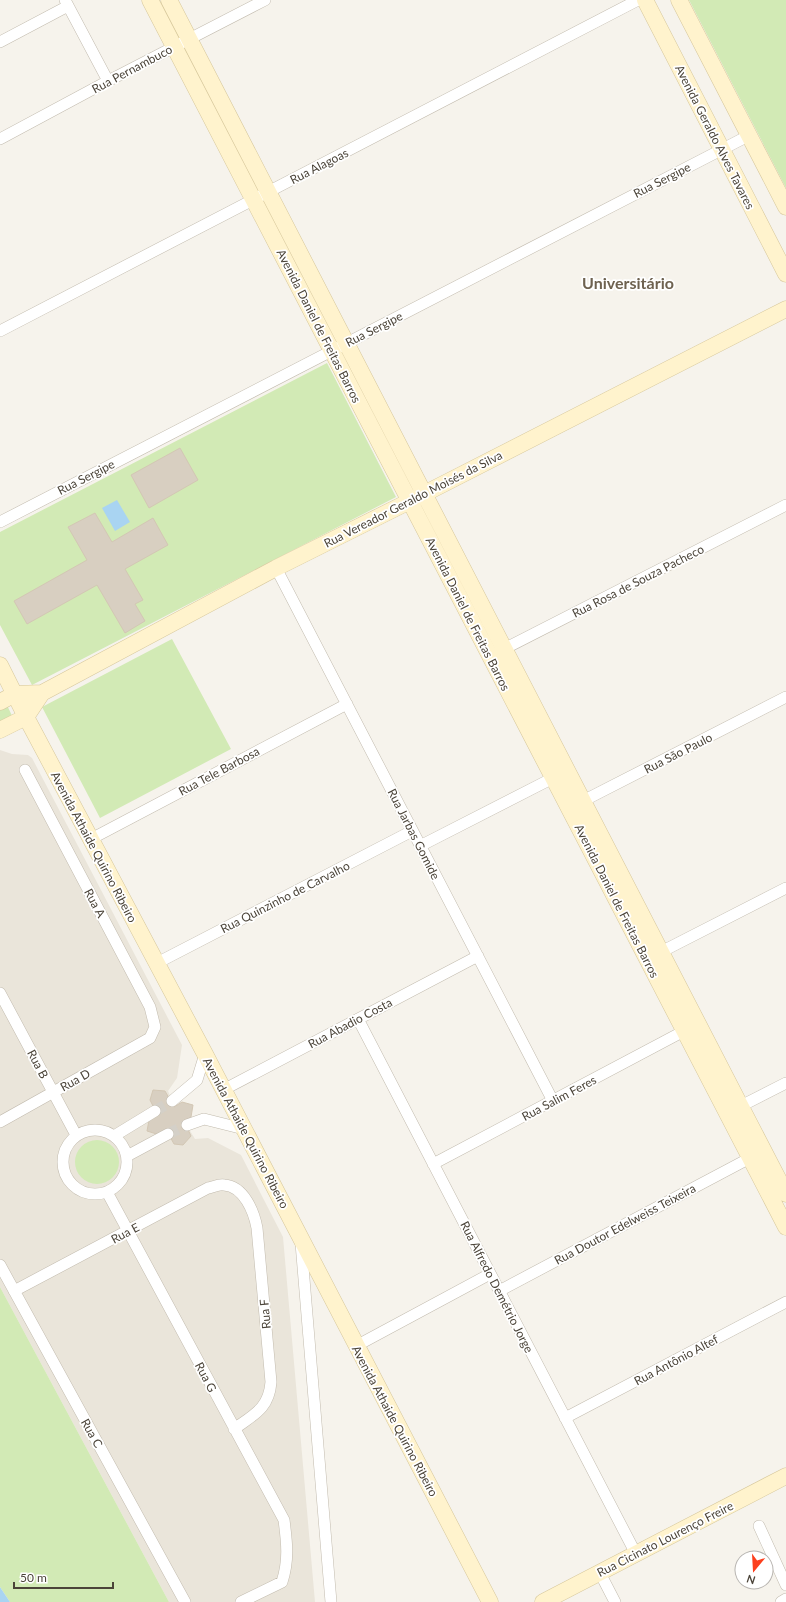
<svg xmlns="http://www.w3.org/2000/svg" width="786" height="1602" viewBox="0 0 786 1602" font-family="Lato,sans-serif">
<rect width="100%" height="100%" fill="#f6f3ec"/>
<path fill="#eae5da" d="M 0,750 L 12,754 L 28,755 L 32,758 L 182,1045 L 177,1078 L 168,1091 L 172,1101 L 195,1139 L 208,1138 L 241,1155 L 283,1237 L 315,1602 L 169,1602 L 0,1287 Z"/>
<path fill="#d2eab5" d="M 689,0 L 786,0 L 786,188 Z
M 327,363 L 396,497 L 32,685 L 0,625 L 0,532 Z
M 172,639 L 231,749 L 100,818 L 42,707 Z
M 6,703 L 14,720 L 0,721 L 0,706 Z
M75 1162a22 22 0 1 1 44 0a22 22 0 1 1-44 0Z
M 0,1287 L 169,1602 L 10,1602 L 0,1587 Z"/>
<path fill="#a9d4f2" d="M 117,500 L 130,522 L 115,531 L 102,508 Z
M 0,1587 L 10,1602 L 0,1602 Z"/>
<path fill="#d8cfc1" stroke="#d3c7b4" d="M 180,448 L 198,480 L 149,508 L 131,475 Z
M 95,513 L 112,542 L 153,518 L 168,545 L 125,569 L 143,600 L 135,604 L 145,621 L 125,633 L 97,585 L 27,624 L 14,601 L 87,560 L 68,527 Z
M 153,1090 L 165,1091 L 174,1107 L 182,1102 L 193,1105 L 191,1117 L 184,1121 L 191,1136 L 183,1145 L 174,1144 L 168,1133 L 163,1136 L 147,1131 L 150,1115 L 156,1112 L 150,1100 Z"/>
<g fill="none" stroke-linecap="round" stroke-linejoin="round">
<path stroke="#d4d0c8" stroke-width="11" stroke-dasharray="11 5.5" stroke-linecap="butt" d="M 155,1111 L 172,1101
M 168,1134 L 187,1125"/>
<defs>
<path id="street" d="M 65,0 L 108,81
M 0,42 L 68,6
M 0,139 L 108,81 L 265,0
M 0,331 L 638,0
M 0,522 L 748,136
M 276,568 L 553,1101
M 498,652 L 786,505
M 577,804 L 786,697
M 91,839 L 347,704
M 420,846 L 553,778
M 655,955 L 786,888
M 157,963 L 412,831
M 0,993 L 76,1135
M 358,1019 L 636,1554
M 223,1090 L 478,956
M 172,1101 L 197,1080 L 205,1054
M 735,1109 L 786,1083
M 0,1122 L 150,1038 L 155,1027 L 150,1007 L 25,770
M 187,1125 L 204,1119 L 244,1129
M63 1162a32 32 0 1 1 64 0a32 32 0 1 1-64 0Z
M 114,1136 L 155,1111
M 127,1156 L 168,1134
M 433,1164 L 684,1031
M 107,1192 L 284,1520 C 287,1543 289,1560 282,1582 L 241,1602
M 301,1243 L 331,1602
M 0,1265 L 185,1602
M 14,1291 L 208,1188 C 213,1187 219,1184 224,1185 C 244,1186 254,1212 257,1228 L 271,1382 C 269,1409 253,1415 234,1429
M 499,1291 L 750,1158
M 356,1346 L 490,1274
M 565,1418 L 786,1302
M 759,1526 L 786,1585
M 600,1573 L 615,1602
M 781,1602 L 786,1599"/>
<path id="secondary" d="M 150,0 L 786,1227
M 169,0 L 786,1194
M 645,0 L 786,274
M 679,0 L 786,207
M 0,665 L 26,717 L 205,1054 L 490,1602
M 0,702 L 15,694 L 42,693 L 276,568 L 410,501 L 786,309
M 0,730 L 26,717 L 42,693
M 543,1602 L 786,1476"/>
</defs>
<use href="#street" stroke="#c2bbae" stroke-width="12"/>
<use href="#secondary" stroke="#d6c79b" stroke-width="17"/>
<use href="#street" stroke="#fff" stroke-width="11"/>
<use href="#secondary" stroke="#fff3cd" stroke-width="16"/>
</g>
<g text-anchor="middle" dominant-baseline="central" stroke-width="3.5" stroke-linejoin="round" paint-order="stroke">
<g font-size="12" fill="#4b4439" stroke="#fff">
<text transform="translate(132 69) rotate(-28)">Rua Pernambuco</text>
<text transform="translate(715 137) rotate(63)">Avenida Geraldo Alves Tavares</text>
<text transform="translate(319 166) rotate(-27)">Rua Alagoas</text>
<text transform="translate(662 180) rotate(-27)">Rua Sergipe</text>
<text transform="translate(319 326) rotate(63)">Avenida Daniel de Freitas Barros</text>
<text transform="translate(374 329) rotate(-27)">Rua Sergipe</text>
<text transform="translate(86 477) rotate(-27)">Rua Sergipe</text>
<text transform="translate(413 499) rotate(-27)">Rua Vereador Geraldo Moisés da Silva</text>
<text transform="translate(638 581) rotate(-27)">Rua Rosa de Souza Pacheco</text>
<text transform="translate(468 614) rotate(63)">Avenida Daniel de Freitas Barros</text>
<text transform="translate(678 753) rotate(-27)">Rua São Paulo</text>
<text transform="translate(219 771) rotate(-28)">Rua Tele Barbosa</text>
<text transform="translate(414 834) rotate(63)">Rua Jarbas Gomide</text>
<text transform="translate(94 847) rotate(62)">Avenida Athaide Quirino Ribeiro</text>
<text transform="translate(285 897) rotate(-27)">Rua Quinzinho de Carvalho</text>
<text transform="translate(617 901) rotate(63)">Avenida Daniel de Freitas Barros</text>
<text transform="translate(95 903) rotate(62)">Rua A</text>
<text transform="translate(350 1023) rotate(-28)">Rua Abadio Costa</text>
<text transform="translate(38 1064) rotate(62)">Rua B</text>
<text transform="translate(75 1080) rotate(-29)">Rua D</text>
<text transform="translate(559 1098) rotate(-28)">Rua Salim Feres</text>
<text transform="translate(246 1133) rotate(62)">Avenida Athaide Quirino Ribeiro</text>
<text transform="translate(625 1224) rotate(-28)">Rua Doutor Edelweiss Teixeira</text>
<text transform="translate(125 1233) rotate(-28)">Rua E</text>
<text transform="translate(497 1287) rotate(63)">Rua Alfredo Demétrio Jorge</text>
<text transform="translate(265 1314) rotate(-95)">Rua F</text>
<text transform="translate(676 1360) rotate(-28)">Rua Antônio Altef</text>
<text transform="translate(206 1377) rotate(62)">Rua G</text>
<text transform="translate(395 1421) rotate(62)">Avenida Athaide Quirino Ribeiro</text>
<text transform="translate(92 1433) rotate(61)">Rua C</text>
<text transform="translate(665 1539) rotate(-27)">Rua Cicinato Lourenço Freire</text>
</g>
<g font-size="16" font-weight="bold" fill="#6e6250" stroke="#fff">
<text x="628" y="282">Universitário</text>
</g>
</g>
<g transform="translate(754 1570) rotate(198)"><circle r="19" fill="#ffffff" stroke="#b7b4b0"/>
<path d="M0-3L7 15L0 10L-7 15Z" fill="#fc3f1d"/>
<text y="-6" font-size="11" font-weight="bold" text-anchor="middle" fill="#4b4439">N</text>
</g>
<path d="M14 1582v6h99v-6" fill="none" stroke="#4b4439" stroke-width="2"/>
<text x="20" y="1582" font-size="12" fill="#4b4439" stroke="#ffffff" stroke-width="3" paint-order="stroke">50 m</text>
</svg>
